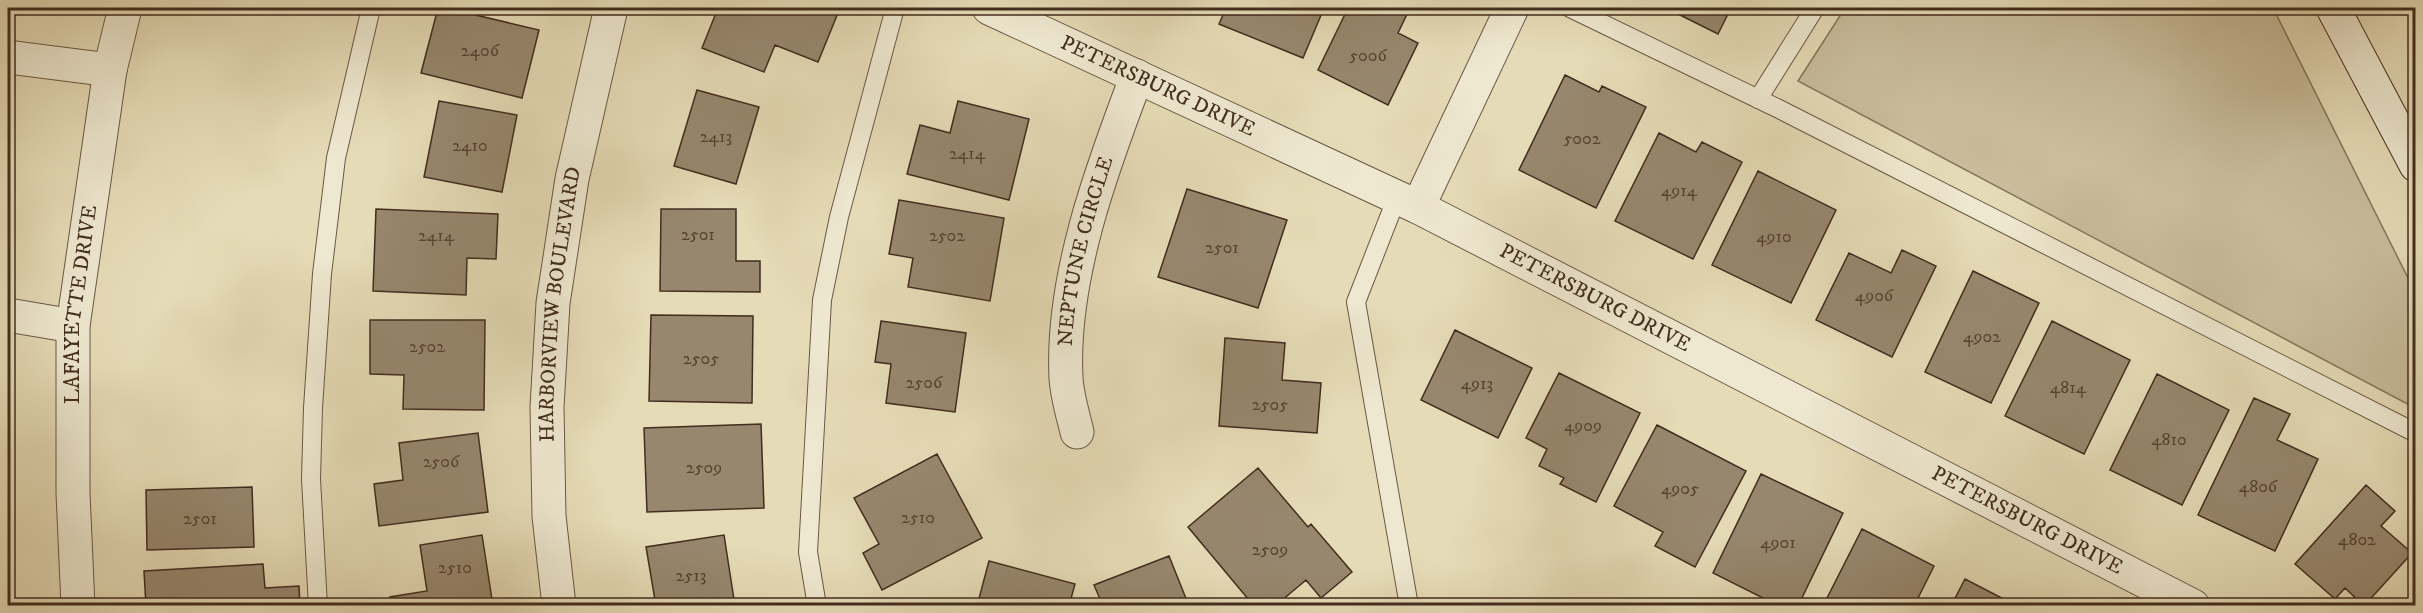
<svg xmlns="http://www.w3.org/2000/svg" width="2423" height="613" viewBox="0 0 2423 613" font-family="'IM FELL DW Pica',serif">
<rect width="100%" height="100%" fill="#e5dbb6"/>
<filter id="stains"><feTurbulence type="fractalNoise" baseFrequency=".00333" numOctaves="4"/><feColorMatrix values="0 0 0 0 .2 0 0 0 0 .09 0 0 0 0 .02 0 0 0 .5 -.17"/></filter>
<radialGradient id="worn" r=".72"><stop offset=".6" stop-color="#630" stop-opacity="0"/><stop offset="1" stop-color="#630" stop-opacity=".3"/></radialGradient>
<path fill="#c9bd9c" stroke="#86755e" stroke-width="1.5" d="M 1845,8 L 2273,8 L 2415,292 L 2415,408 L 1798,81 Z"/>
<path fill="#97876e" stroke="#422d1f" stroke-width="1.5" d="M 438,8 L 446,8 L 539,30 L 522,98 L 421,73 Z
M 718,8 L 840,8 L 818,62 L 775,45 L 764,72 L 702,48 Z
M 1226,8 L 1324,8 L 1303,58 L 1219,24 Z
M 1348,8 L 1410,8 L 1398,33 L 1418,43 L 1388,105 L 1318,70 Z
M 1666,8 L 1731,8 L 1718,34 Z
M 1565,75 L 1599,92 L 1602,86 L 1646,107 L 1596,208 L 1519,170 Z
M 697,90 L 759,107 L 736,184 L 674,166 Z
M 439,101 L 517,115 L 502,192 L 424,177 Z
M 958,101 L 1029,119 L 1009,200 L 907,174 L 920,125 L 950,133 Z
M 1659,133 L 1696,152 L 1702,142 L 1742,162 L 1693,259 L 1615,221 Z
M 1758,171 L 1836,210 L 1791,303 L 1712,265 Z
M 1187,189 L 1287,220 L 1258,308 L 1158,277 Z
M 899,200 L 1004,218 L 990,301 L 908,287 L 913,258 L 889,254 Z
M 376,209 L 498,214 L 496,259 L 467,258 L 466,295 L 373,291 Z
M 661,209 L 736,209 L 736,261 L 760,261 L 760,292 L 660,291 Z
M 1902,250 L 1936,266 L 1892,357 L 1816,320 L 1849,253 L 1891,273 Z
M 1973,271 L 2039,303 L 1991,403 L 1925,372 Z
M 651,315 L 753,316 L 752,403 L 649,401 Z
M 370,320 L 485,320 L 484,410 L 403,409 L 404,375 L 370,374 Z
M 881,321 L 966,333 L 955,412 L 886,403 L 891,364 L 875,362 Z
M 2052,321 L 2130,360 L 2084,454 L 2005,416 Z
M 1455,330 L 1532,368 L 1498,438 L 1421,400 Z
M 1225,338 L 1285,343 L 1282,380 L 1321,383 L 1317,433 L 1219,426 Z
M 1559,373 L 1640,413 L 1596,502 L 1560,484 L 1564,478 L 1539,466 L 1547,449 L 1526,438 Z
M 2157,374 L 2229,410 L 2182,505 L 2110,470 Z
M 2254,398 L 2290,414 L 2277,440 L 2318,459 L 2275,551 L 2198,515 Z
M 761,424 L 764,508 L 647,512 L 644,428 Z
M 1657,425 L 1746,471 L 1695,567 L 1655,546 L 1663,532 L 1614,506 Z
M 478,433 L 488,512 L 379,526 L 374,484 L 403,480 L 399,443 Z
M 937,454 L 982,538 L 882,590 L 863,553 L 879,544 L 854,498 Z
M 1258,468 L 1308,527 L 1311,524 L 1352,572 L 1321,598 L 1306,580 L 1275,606 L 1254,606 L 1188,527 Z
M 1761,474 L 1843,513 L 1798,606 L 1779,606 L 1713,573 Z
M 2366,485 L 2395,511 L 2381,526 L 2412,553 L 2364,606 L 2345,588 L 2335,599 L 2295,564 Z
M 252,487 L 254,547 L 147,550 L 146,490 Z
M 1862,529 L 1934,566 L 1914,606 L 1823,606 Z
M 482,535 L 493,606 L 391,606 L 390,597 L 427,591 L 420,545 Z
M 724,535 L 735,606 L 656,606 L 646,547 Z
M 1169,556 L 1189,606 L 1103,606 L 1094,585 Z
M 989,561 L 1075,584 L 1069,606 L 977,606 Z
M 263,564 L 265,588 L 299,586 L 300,606 L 146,606 L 144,571 Z
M 1965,579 L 2017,606 L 1951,606 Z"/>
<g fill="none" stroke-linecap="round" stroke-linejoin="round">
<defs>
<path id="service" d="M 1570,8 L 1779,109 L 2416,433
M 1758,99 L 1815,8
M 1397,197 L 1356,302 L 1409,606
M 318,606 L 311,479 L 313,408 L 322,274 L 336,158 L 371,8
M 817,606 L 808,552 L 822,300 L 839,217 L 895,8"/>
<g id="minor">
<path id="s1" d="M 989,8 L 1418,207 L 2193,606"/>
<path d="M 8,57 L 110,70"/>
<path d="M 1418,207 L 1512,8"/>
<path d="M 8,315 L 73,326"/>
<path id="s2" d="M 1077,432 C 1073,415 1067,396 1066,378 C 1061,278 1102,168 1137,76"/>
<path id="s3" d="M 78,606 L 73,493 L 73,326 L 110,70 L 125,8"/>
<path id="s4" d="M 559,606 L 549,516 L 547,407 L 553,303 L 572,179 L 611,8"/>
</g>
<path id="secondary" d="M 2333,8 L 2416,165"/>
</defs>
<use href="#service" stroke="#6b5845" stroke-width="20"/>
<use href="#minor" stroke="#6b5845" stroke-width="35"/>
<use href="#secondary" stroke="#422d1f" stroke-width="35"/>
<use href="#service" stroke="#eee8d0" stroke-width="18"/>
<use href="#minor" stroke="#eee8d0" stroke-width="33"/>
<use href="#secondary" stroke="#eee8d0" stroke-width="33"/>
</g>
<g text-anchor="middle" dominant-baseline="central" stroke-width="4.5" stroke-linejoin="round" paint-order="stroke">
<g font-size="18" fill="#574433">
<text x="480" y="51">2406</text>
<text x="1368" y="56">5006</text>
<text x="716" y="137">2413</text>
<text x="1582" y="139">5002</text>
<text x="470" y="146">2410</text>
<text x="967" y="154">2414</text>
<text x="1679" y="191">4914</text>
<text x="698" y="235">2501</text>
<text x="436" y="236">2414</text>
<text x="947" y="236">2502</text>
<text x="1774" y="237">4910</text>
<text x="1222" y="248">2501</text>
<text x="1874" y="296">4906</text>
<text x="1982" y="337">4902</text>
<text x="427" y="347">2502</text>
<text x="701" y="359">2505</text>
<text x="924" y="383">2506</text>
<text x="1477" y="384">4913</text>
<text x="2068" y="388">4814</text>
<text x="1270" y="405">2505</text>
<text x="1583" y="426">4909</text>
<text x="2169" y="440">4810</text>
<text x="441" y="462">2506</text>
<text x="704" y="468">2509</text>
<text x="2258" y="487">4806</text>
<text x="1680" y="489">4905</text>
<text x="918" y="518">2510</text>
<text x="200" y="519">2501</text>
<text x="2357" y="540">4802</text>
<text x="1778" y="543">4901</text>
<text x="1270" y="550">2509</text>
<text x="455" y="568">2510</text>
<text x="691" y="576">2513</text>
</g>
<g font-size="21" fill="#422d1f" stroke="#eee8d0">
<text stroke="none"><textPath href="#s1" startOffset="186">PETERSBURG DRIVE</textPath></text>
<text stroke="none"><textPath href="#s2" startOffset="184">NEPTUNE CIRCLE</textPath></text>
<text stroke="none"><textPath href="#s1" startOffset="672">PETERSBURG DRIVE</textPath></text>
<text stroke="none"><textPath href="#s3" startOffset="302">LAFAYETTE DRIVE</textPath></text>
<text stroke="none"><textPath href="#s4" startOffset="303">HARBORVIEW BOULEVARD</textPath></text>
<text stroke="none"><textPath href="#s1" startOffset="1158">PETERSBURG DRIVE</textPath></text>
</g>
</g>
<rect width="2423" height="613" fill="none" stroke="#e5dbb6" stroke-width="30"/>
<rect x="9" y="9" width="2405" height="595" fill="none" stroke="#422d1f" stroke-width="3"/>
<rect x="15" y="15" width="2393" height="583" fill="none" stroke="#422d1f" stroke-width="1.5"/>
<rect width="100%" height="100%" filter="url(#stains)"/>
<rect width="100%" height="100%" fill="url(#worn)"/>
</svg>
